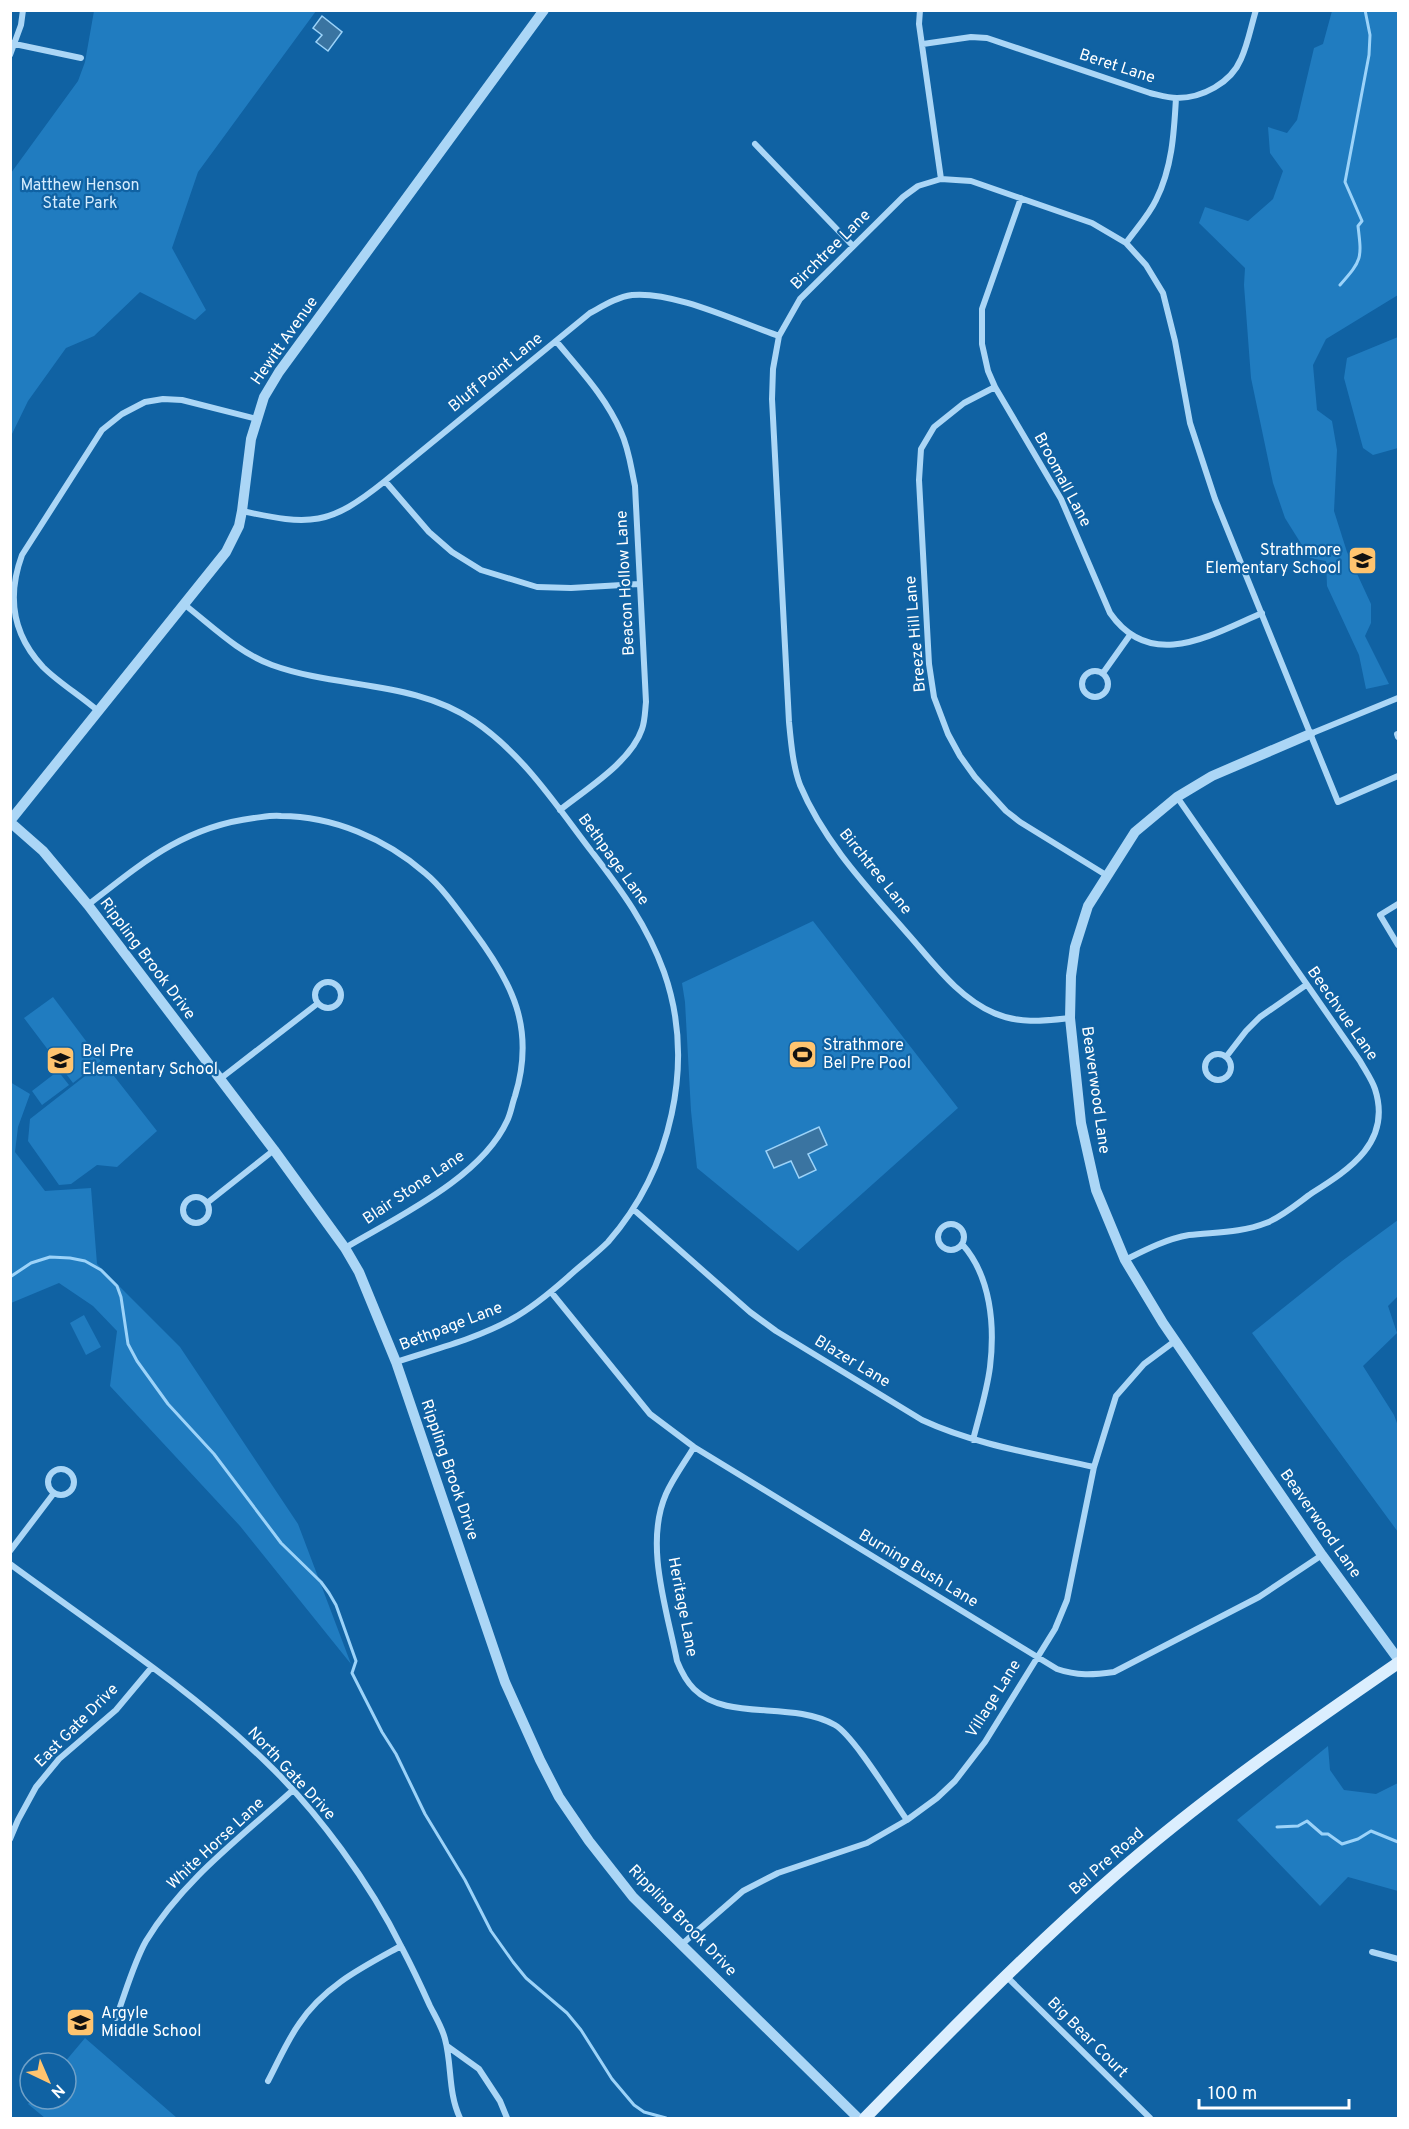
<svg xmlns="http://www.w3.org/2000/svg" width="1409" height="2129" viewBox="0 0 1409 2129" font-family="Overpass,sans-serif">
<rect width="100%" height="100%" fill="#1062a3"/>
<path fill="#207cc0" d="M 94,11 L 316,11 L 198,172 L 172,248 L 206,310 L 195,320 L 140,292 L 94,336 L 66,348 L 28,401 L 11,436 L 11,173 L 78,81 L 85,62 Z
M 1332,11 L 1398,11 L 1398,295 L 1326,339 L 1313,365 L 1317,410 L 1332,421 L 1337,450 L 1334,511 L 1347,552 L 1371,604 L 1371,623 L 1365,636 L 1389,684 L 1366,689 L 1359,655 L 1327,586 L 1326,561 L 1310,558 L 1285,518 L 1273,483 L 1251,378 L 1244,285 L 1245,268 L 1199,223 L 1205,207 L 1248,221 L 1273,199 L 1283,171 L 1270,153 L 1268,127 L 1287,133 L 1297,120 L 1314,48 L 1323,44 Z
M 1398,337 L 1398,448 L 1373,455 L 1363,448 L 1344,378 L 1347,358 Z
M 813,921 L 958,1108 L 798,1251 L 697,1168 L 691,1111 L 685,1002 L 682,983 Z
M 53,997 L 101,1061 L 73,1083 L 24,1018 Z
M 103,1062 L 157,1131 L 117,1167 L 97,1165 L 71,1184 L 59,1185 L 28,1141 L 30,1119 Z
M 58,1071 L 69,1085 L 42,1105 L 32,1091 Z
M 10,1082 L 30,1094 L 18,1127 L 15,1152 L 45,1191 L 91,1188 L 97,1264 L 180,1347 L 298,1524 L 351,1664 L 240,1526 L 110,1386 L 117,1331 L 93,1306 L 59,1283 L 11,1303 Z
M 1398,1220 L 1398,1296 L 1388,1306 L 1397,1333 L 1363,1366 L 1394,1415 L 1398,1426 L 1398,1532 L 1252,1333 L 1342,1261 Z
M 84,1315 L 101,1347 L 86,1355 L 70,1323 Z
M 1328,1746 L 1330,1770 L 1344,1790 L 1376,1794 L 1398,1783 L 1398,1891 L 1348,1877 L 1320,1906 L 1237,1820 Z
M 85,2038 L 177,2118 L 45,2118 L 28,2104 L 32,2099 L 66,2099 L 66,2063 L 64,2063 Z"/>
<path fill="#3a74a1" stroke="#9cd3f9" stroke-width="1.5" d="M 322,16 L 342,32 L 328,51 L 316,42 L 322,35 L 313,28 Z
M 819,1127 L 827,1145 L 808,1154 L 816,1170 L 799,1178 L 791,1161 L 774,1168 L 766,1151 Z"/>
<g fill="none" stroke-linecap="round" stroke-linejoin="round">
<path stroke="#9cd3f9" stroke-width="3" d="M 1340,285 C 1362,260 1362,259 1358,226 L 1362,221 L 1345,182 L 1369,55 L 1370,35 L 1365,10
M 10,1277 L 31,1263 L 50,1257 L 70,1258 L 85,1261 L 101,1270 L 117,1286 L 121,1297 L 128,1344 L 137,1361 L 168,1404 L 214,1454 L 281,1543 L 321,1582 L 329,1593 L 336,1605 L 356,1661 L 352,1673 L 382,1732 L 396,1754 L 425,1814 L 465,1880 L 491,1931 L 513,1962 L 526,1978 L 567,2013 L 581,2030 L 612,2079 L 634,2105 L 644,2112 L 666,2118
M 1277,1827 L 1298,1826 L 1307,1821 L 1322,1834 L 1328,1834 L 1342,1844 L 1358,1839 L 1371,1831 L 1398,1842"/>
<path stroke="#abd6f6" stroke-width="6" d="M 920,10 L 919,24 L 941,179
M 10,43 L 81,58
M 923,44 L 971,37 L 987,38 L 1150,93 C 1159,95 1168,98 1177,98 C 1202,98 1231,83 1241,59 C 1248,44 1251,26 1256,10
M 10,55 L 21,25 L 23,10
M 755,144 L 853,246
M 1021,198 L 982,309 L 982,344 L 988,371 L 995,387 L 1061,499 L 1110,613 C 1151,672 1211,635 1262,613
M 1126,243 C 1136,229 1149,215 1156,200 C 1172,168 1174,134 1176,98
M 556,341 C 580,370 606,397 621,432 C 629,449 631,468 635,486 L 646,702 C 645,711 645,721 642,729 C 631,762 586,789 560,810
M 995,387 L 964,403 L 934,427 L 921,449 L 919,480 L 929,664 L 934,697 L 948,734 L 960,756 L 975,777 L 1006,811 L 1020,822 L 1106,875
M 385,481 L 429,532 L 452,552 L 481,570 L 537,587 L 571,588 L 639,584
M 242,511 C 311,526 329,526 385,481 L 590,313 C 603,306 617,297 632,295 C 674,291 738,322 779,336
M 185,605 C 212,626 239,653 272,665 C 338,689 414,680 474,721 C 523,754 556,805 592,852 C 622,891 647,925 664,972 C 696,1063 671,1170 608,1242 C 596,1254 581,1265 568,1277 C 551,1292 532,1308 512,1319 C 476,1339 435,1349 396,1362
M1082 684a13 13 0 1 1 26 0a13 13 0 1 1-26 0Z
M 1103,673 L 1130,635
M 98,711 C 81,696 59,683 43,667 C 12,634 7,596 22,555 L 102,430 L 122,414 L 145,402 L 163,399 L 182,400 L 257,419
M 1310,734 L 1398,698
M 1397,734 L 1398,737
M 1398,904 L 1380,915 L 1398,945
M 88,905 C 142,863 183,827 254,818 C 263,817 272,815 281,816 C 333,816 386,839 425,873 C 443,888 458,910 472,929 C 512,982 536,1028 515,1096 C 512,1104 511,1113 507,1121 C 481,1178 397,1217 345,1248
M315 995a13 13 0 1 1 26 0a13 13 0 1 1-26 0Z
M 1070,1018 C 1043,1021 1019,1024 994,1013 C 957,997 933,962 907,933 C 867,887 824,842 800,785 C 793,766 791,743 789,722 L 772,399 L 773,369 L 779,336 L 800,299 L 903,197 L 918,186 L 941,179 L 971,181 L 1092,223 L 1126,243 L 1146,265 L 1163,293 L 1175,341 L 1190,423 L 1215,499 L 1338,802 L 1398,776
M1205 1067a13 13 0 1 1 26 0a13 13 0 1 1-26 0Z
M 1226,1057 L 1246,1031 L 1260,1017 L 1306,985
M 220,1079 L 317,1004
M183 1210a13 13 0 1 1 26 0a13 13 0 1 1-26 0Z
M 207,1203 L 274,1150
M 633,1209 L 750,1312 L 776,1331 L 922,1420 C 976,1445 1036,1454 1094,1467
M938 1237a13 13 0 1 1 26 0a13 13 0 1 1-26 0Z
M 962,1244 C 991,1276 995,1326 990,1367 C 987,1391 979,1416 973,1440
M 1125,1260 C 1145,1250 1166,1239 1189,1235 C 1215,1232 1241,1233 1266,1223 C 1282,1217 1298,1203 1312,1193 C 1350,1169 1392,1142 1375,1089 C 1372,1080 1365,1070 1360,1061 L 1177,797
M 551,1292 L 650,1414 L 694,1447 L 1057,1669 C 1077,1676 1093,1675 1114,1672 L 1259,1597 L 1322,1555
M 694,1447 C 685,1462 673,1478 666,1494 C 644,1544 667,1610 677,1661 C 681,1671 686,1681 694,1689 C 727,1722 791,1700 835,1725 C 854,1736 892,1799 907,1820
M48 1482a13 13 0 1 1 26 0a13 13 0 1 1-26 0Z
M 10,1551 L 54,1493
M 10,1564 C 97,1628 188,1687 266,1762 C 318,1812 370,1883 402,1948 C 412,1967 421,1986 430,2006 C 435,2016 442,2027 445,2039 C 452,2065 448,2093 460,2118
M 10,1839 L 18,1820 L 36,1787 L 59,1759 L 116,1710 L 152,1667
M 681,1945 L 743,1891 L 778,1873 L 867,1843 L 907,1820 L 937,1798 L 955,1781 L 985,1742 L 1055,1629 L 1067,1600 L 1094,1467 L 1116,1396 L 1144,1364 L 1175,1341
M 1372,1952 L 1398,1959
M 1006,1976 L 1150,2118
M 116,2018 C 125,1994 134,1962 146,1941 C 182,1881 241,1837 293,1790
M 447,2046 L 479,2069 L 500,2101 L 507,2118
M 268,2081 C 278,2062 287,2041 299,2024 C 324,1986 363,1967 401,1946"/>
<path stroke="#abd6f6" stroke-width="10" d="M 1310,734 L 1212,776 L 1177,797 L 1135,832 L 1088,906 L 1075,947 L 1071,976 L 1070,1018 L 1081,1123 L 1096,1190 L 1125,1260 L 1163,1323 L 1322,1555 L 1398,1659
M 10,821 L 226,552 L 239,526 L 242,511 L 251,439 L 264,397 L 279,372 L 544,10
M 10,822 L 43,851 L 88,905 L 274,1150 L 345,1248 L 359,1272 L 396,1362 L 505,1682 L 540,1760 L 559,1797 L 589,1841 L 633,1897 L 858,2118"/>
<path stroke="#dbeefe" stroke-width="12" d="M 865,2118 C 946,2035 1028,1951 1115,1875 C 1204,1797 1301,1730 1398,1663"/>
</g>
<defs>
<symbol id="school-square" viewBox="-11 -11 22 22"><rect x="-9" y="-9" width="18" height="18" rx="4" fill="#ffc46f" stroke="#1062a3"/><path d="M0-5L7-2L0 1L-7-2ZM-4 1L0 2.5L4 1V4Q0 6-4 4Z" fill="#111"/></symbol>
<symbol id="stadium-square" viewBox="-11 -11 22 22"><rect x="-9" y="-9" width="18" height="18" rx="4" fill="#ffc46f" stroke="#1062a3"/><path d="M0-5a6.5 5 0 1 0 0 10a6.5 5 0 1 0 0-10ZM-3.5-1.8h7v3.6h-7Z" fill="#111"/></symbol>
</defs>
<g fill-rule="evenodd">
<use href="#school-square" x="1346" y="544" width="33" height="33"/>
<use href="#stadium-square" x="786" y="1038" width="33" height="33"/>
<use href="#school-square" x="44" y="1044" width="33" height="33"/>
<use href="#school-square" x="64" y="2006" width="33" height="33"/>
</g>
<g text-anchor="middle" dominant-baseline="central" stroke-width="4.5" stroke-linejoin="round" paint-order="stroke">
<g font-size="16" fill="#fff" stroke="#1062a3">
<text transform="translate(1117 67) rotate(18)">Beret Lane</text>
<text transform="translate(831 250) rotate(-45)">Birchtree Lane</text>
<text transform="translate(285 341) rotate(-55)">Hewitt Avenue</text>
<text transform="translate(496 373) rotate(-39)">Bluff Point Lane</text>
<text transform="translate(1062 480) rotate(62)">Broomall Lane</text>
<text transform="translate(626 583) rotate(-93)">Beacon Hollow Lane</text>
<text transform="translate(916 634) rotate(-95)">Breeze Hill Lane</text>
<text transform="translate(613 860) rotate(54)">Bethpage Lane</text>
<text transform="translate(875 872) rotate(51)">Birchtree Lane</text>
<text transform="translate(147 959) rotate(53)">Rippling Brook Drive</text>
<text transform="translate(1342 1014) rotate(55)">Beechvue Lane</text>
<text transform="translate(1095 1090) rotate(82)">Beaverwood Lane</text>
<text transform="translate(414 1188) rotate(-34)">Blair Stone Lane</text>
<text transform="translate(451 1327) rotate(-21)">Bethpage Lane</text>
<text transform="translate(852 1362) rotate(31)">Blazer Lane</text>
<text transform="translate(449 1470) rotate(71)">Rippling Brook Drive</text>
<text transform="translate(1320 1524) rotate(55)">Beaverwood Lane</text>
<text transform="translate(918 1569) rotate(31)">Burning Bush Lane</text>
<text transform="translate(682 1607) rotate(79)">Heritage Lane</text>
<text transform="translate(994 1699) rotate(-58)">Village Lane</text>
<text transform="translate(77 1726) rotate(-45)">East Gate Drive</text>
<text transform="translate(291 1774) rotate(47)">North Gate Drive</text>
<text transform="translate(216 1844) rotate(-43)">White Horse Lane</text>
<text transform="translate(1107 1862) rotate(-41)">Bel Pre Road</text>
<text transform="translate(682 1921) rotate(46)">Rippling Brook Drive</text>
<text transform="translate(1087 2038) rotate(45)">Big Bear Court</text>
</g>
<g font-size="16" fill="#d4ecfe" stroke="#1062a3">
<text x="80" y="186">Matthew Henson<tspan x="80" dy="18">State Park</tspan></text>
</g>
<g font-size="16" fill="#fff" stroke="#1062a3" text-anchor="start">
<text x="1341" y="551" text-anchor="end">Strathmore<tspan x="1341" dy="18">Elementary School</tspan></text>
<text x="823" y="1046">Strathmore<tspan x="823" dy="18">Bel Pre Pool</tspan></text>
<text x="82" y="1052">Bel Pre<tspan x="82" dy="18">Elementary School</tspan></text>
<text x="101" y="2014">Argyle<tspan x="101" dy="18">Middle School</tspan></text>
</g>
</g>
<rect width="1409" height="2129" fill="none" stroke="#ffffff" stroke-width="24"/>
<g transform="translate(48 2081) rotate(136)"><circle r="28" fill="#1062a3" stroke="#70a1c8" stroke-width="1.5"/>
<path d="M0-4.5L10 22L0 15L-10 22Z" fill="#ffc46f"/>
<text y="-9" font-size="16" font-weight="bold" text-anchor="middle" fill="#ffffff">N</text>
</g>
<path d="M1199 2099v9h150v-9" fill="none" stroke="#ffffff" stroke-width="3"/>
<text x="1208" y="2099" font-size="18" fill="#ffffff" stroke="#1062a3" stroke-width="4.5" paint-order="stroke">100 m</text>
</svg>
